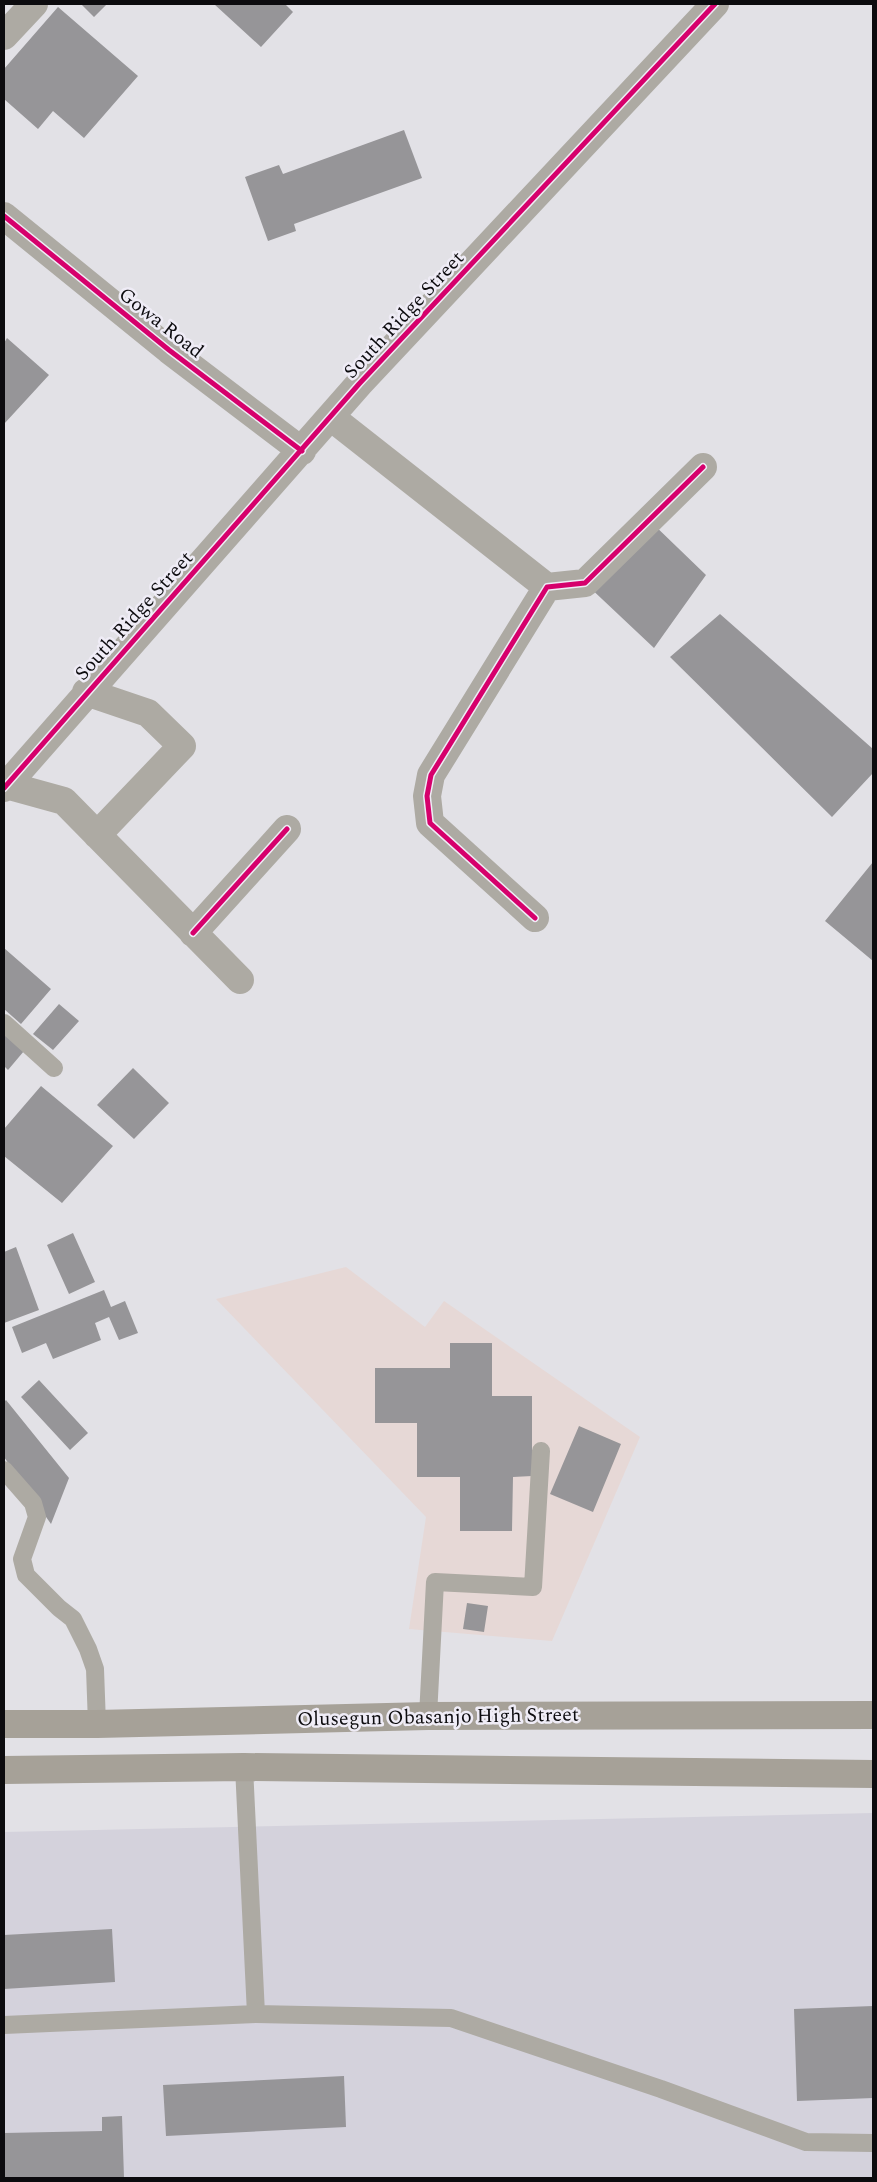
<svg xmlns="http://www.w3.org/2000/svg" width="877" height="2182" viewBox="0 0 877 2182" font-family="Spectral,serif">
<rect width="100%" height="100%" fill="#e2e1e6"/>
<path fill="#e6d8d6" d="M 346,1267 L 425,1327 L 444,1301 L 640,1437 L 552,1641 L 409,1629 L 426,1517 L 216,1299 Z"/>
<path fill="#d4d2dc" d="M 873,1813 L 873,2178 L 4,2178 L 4,1832 Z"/>
<path fill="#969598" d="M 81,4 L 107,4 L 94,17 Z
M 214,4 L 285,4 L 293,12 L 261,47 Z
M 58,7 L 138,76 L 84,138 L 53,111 L 38,129 L 4,99 L 4,69 Z
M 404,130 L 422,178 L 294,224 L 296,231 L 268,241 L 245,177 L 279,165 L 283,174 Z
M 7,338 L 49,375 L 4,424 L 4,343 Z
M 649,520 L 706,575 L 654,648 L 585,583 Z
M 720,614 L 873,749 L 873,773 L 832,817 L 670,657 Z
M 873,862 L 873,961 L 825,921 Z
M 4,948 L 51,989 L 21,1024 L 4,1009 Z
M 59,1004 L 79,1021 L 53,1050 L 33,1034 Z
M 4,1032 L 24,1051 L 8,1070 L 4,1066 Z
M 133,1068 L 169,1103 L 134,1139 L 97,1105 Z
M 41,1086 L 113,1146 L 62,1203 L 4,1156 L 4,1129 Z
M 73,1233 L 95,1282 L 69,1294 L 47,1245 Z
M 16,1247 L 39,1310 L 4,1323 L 4,1252 Z
M 104,1290 L 111,1307 L 125,1301 L 138,1333 L 119,1340 L 109,1317 L 95,1323 L 101,1340 L 53,1359 L 46,1343 L 22,1353 L 12,1327 Z
M 450,1343 L 492,1343 L 492,1396 L 532,1396 L 532,1476 L 513,1477 L 512,1531 L 460,1531 L 460,1477 L 417,1477 L 417,1423 L 375,1423 L 375,1368 L 450,1368 Z
M 39,1380 L 88,1433 L 70,1450 L 21,1397 Z
M 6,1400 L 69,1478 L 51,1524 L 4,1457 L 4,1402 Z
M 579,1426 L 621,1444 L 593,1512 L 550,1494 Z
M 467,1603 L 488,1606 L 484,1632 L 463,1629 Z
M 112,1929 L 115,1982 L 4,1989 L 4,1935 Z
M 873,2006 L 873,2098 L 797,2101 L 794,2009 Z
M 344,2076 L 346,2127 L 166,2136 L 163,2085 Z
M 122,2116 L 124,2178 L 4,2178 L 4,2133 L 102,2131 L 102,2117 Z"/>
<g fill="none" stroke-linecap="round" stroke-linejoin="round">
<path stroke="#adaaa3" stroke-width="18" d="M 4,1023 L 54,1068
M 4,1470 L 33,1503 L 37,1517 L 22,1559 L 26,1575 L 59,1608 L 73,1619 L 88,1649 L 95,1669 L 97,1724
M 428,1716 L 435,1582 L 533,1587 L 541,1451
M 244,1767 L 256,2014 L 451,2018 L 661,2089 L 806,2142 L 873,2143
M 4,2025 L 256,2014"/>
<path stroke="#adaaa3" stroke-width="28" d="M 4,36 L 34,4
M 4,216 L 169,350 L 302,451
M 332,418 L 547,587
M 86,692 L 148,713 L 182,746 L 97,835
M 6,785 L 64,801 L 240,980
M 4,788 L 359,384 L 715,4
M 535,918 L 430,823 L 427,796 L 431,775 L 547,587 L 585,583 L 703,467
M 193,933 L 287,829"/>
<path stroke="#a6a198" stroke-width="28" d="M 4,1724 L 97,1724 L 428,1716 L 873,1715
M 4,1770 L 244,1767 L 873,1774"/>
<defs>
<path id="cycleway" d="M 4,216 L 169,350 L 302,451
M 4,788 L 359,384 L 715,4
M 535,918 L 430,823 L 427,796 L 431,775 L 547,587 L 585,583 L 703,467
M 193,933 L 287,829"/>
</defs>
<use href="#cycleway" stroke="#efecf6" stroke-width="8"/>
<use href="#cycleway" stroke="#d6006c" stroke-width="5"/>
</g>
<g text-anchor="middle" dominant-baseline="central" stroke-width="5" stroke-linejoin="round" paint-order="stroke">
<g font-size="20" fill="#0c0b0e" stroke="#efecf6">
<text transform="translate(404 315) rotate(-47)">South Ridge Street</text>
<text transform="translate(161 323) rotate(38)">Gowa Road</text>
<text transform="translate(134 616) rotate(-48)">South Ridge Street</text>
<text transform="translate(438 1717) rotate(-1)">Olusegun Obasanjo High Street</text>
</g>
</g>
<rect width="877" height="2182" fill="none" stroke="#0c0b0e" stroke-width="10"/>
</svg>
